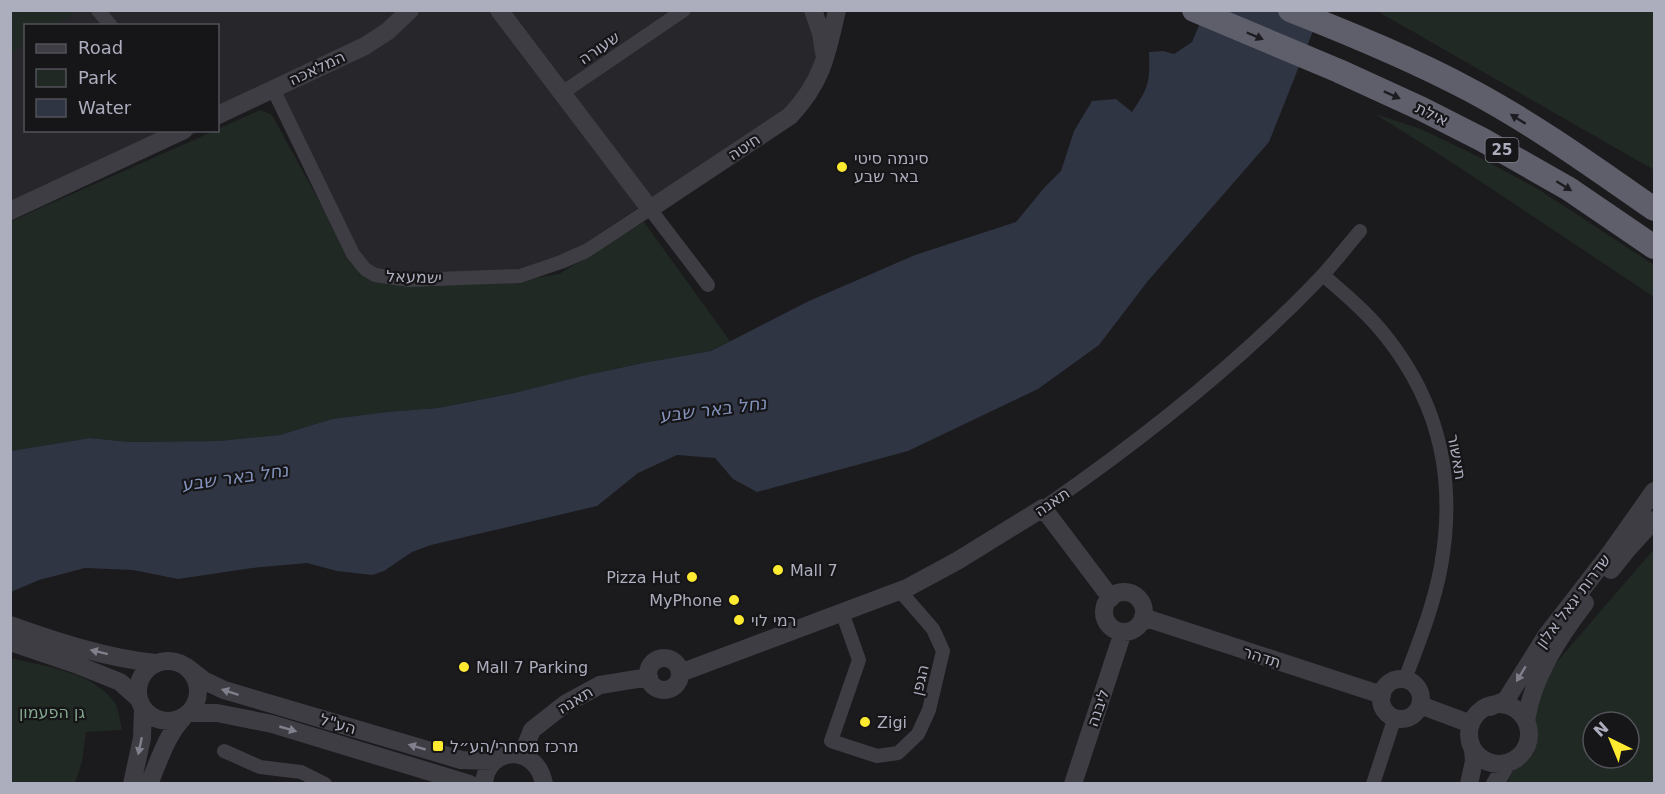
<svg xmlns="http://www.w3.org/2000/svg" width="1665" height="794" viewBox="0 0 1665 794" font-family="'DejaVu Sans','Noto Sans Hebrew',sans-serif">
<rect width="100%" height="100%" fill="#1b1a1d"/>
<path fill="#27262a" d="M 824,10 L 825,32 L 815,80 L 799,101 L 563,258 L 504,276 L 371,277 L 271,98 L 218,123 L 218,26 L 26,26 L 26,130 L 201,131 L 11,219 L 10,11 Z"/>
<path fill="#202923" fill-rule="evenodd" d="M 11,10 L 78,10 L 78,11 L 55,25 L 26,26 L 25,44 L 11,53 Z
M 1377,11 L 1654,11 L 1654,170 Z
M 260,110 L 272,115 L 360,275 L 416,286 L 524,280 L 559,274 L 644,222 L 730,341 L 711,351 L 643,363 L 582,376 L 518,392 L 438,408 L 387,412 L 332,419 L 280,435 L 219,441 L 129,442 L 90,438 L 11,451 L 11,221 L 214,131 L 218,130 L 218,129 Z
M 1375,114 L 1421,129 L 1477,156 L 1538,189 L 1654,265 L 1654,297 L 1445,158 Z
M 1654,549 L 1654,783 L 1507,784 L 1512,772 L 1524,760 L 1534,744 L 1536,733 L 1534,718 L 1542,679 ZM 1593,722 L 1629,722 L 1629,758 L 1593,758 Z
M 10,658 C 44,666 94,672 115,703 C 119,710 120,722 122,730 L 86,732 L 82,762 L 75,783 L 11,783 Z"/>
<path fill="#2f3543" d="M 1205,11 L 1321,11 L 1269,142 L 1147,282 L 1099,345 L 1038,389 L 908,451 L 757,492 L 733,479 L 715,458 L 677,455 L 638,473 L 597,506 L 431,545 L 412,552 L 384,571 L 372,575 L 337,571 L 307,563 L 252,568 L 178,579 L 133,570 L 85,568 L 39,580 L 11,592 L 11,451 L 90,438 L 129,442 L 219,441 L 280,435 L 332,419 L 387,412 L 438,408 L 514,393 L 582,376 L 643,363 L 711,351 L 809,301 L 915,255 L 1016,222 L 1044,188 L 1061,171 L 1074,131 L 1092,101 L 1116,99 L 1132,112 C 1149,87 1150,82 1149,52 L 1163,51 L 1174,54 L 1192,42 Z"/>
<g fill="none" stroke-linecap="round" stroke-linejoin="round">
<path stroke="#3e3d44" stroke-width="14" d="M 98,10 L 111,26
M 273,89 L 353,254 L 365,269 L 375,275 L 409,280 L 520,276 L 561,262 L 586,251 L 650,209 L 708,285
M 562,93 L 684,10
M 1323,275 C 1346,295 1369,314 1388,339 C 1441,407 1456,482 1441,566 C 1434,605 1419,642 1405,679
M 1043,508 C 1143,439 1237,365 1321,277 C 1335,262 1347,246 1360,231
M 842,612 L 859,660 L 831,741 L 877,756 L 898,753 L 918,734 L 929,710 L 943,651 L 933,629 L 900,591
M 224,751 L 260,767 L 301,772 L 325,784
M 1373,784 L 1395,717"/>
<path stroke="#3e3d44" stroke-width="18" d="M 499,10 L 650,209 L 790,116 C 822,82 827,55 837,10
M 813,10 L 821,33 L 824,53
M 218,115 L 365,46 L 388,31 L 410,10
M 10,211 L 184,130
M 1611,570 L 1627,550 L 1654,520
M1104 612a20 20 0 1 1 40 0a20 20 0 1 1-40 0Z
M 1143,617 L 1382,695
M 10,625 C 55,641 109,659 156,663
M 10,642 L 75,664 L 120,682 L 139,699
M648 674a16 16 0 1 1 32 0a16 16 0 1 1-32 0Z
M138 691a30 30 0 1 1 60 0a30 30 0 1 1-60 0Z
M 187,667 L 205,681 L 224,690 L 461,760 L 495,761
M 680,673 L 907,588 L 957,561 L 1043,508 L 1111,598
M1381 699a20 20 0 1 1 40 0a20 20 0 1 1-40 0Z
M1469 734a30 30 0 1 1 60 0a30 30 0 1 1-60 0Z
M 1420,705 L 1471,724
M 1490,707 L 1506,700 L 1546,636 L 1611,552 L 1654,491
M 189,713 L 217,713 L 272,724 L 470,784
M 1526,721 C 1532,678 1559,637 1585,603
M 522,755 L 532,730 L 565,704 L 600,685 L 649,677
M 132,784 L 142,738 L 143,709
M 149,784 C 159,761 166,736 183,718
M 484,784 C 486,746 537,743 544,784
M 1073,784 L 1123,632
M 1469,784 L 1474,761 L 1473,749
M 1495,784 L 1507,763"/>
<path stroke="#5f5f6b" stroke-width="24" d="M 1194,10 L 1339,71 L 1422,109 L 1483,140 L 1569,189 L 1654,247
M 1290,10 C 1351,34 1412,59 1470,90 C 1534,124 1595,168 1654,209"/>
</g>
<defs><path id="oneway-solid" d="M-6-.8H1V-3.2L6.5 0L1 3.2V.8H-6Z" transform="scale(1.5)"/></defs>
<g fill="#1d1c20">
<use href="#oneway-solid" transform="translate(1255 36) rotate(23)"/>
<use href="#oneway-solid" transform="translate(1392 95) rotate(24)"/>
<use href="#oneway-solid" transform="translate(1518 119) rotate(-148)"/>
<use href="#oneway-solid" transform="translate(1564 186) rotate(32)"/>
</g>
<g fill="#80808d">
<use href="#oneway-solid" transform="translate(99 652) rotate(-166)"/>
<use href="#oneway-solid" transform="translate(1521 674) rotate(121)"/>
<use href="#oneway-solid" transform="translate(230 692) rotate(-162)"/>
<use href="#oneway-solid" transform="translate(288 729) rotate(16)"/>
<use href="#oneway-solid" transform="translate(140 746) rotate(102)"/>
<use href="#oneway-solid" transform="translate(417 747) rotate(-164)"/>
</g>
<g fill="#feeb31" stroke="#161518" stroke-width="2">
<circle cx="842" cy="167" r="6"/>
<circle cx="778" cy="570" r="6"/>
<circle cx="692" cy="577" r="6"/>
<circle cx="734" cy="600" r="6"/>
<circle cx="739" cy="620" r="6"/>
<circle cx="464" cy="667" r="6"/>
<circle cx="865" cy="722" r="6"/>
<rect x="432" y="740" width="12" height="12" rx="3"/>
</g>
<g text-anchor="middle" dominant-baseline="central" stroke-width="4.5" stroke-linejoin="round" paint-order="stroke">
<rect fill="#161518" stroke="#7f7f8c" stroke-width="1.5" x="1485.5" y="138" width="33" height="24" rx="4.5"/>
<g font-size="15" font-weight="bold" fill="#acadbd">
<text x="1502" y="150">25</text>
</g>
<g font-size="16" fill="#acadbd" stroke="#161518">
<text transform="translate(599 48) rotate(-34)">שעורה</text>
<text transform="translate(317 68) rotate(-25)">המלאכה</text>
<text transform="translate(1432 114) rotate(26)">אילת</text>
<text transform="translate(744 147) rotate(-33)">חיטה</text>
<text transform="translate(414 277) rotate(2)">ישמעאל</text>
<text transform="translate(1457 457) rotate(80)">תאשור</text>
<text transform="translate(1052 502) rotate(-34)">תאנה</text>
<text transform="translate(1573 601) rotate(-53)">שדרות יגאל אלון</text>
<text transform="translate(1262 657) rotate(18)">תדהר</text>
<text transform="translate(920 680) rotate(-77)">הגפן</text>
<text transform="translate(575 700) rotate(-31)">תאנה</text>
<text transform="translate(1098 708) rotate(-71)">ליבנה</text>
<text transform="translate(338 724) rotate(16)">הע"ל</text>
</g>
<g font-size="16" fill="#acadbd" stroke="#161518" text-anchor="start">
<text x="854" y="158">סינמה סיטי<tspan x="854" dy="18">באר שבע</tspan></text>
<text x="790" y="570">Mall 7</text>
<text x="680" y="577" text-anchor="end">Pizza Hut</text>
<text x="722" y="600" text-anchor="end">MyPhone</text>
<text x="751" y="620">רמי לוי</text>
<text x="476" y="667">Mall 7 Parking</text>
<text x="877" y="722">Zigi</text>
<text x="450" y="746">מרכז מסחרי/הע״ל</text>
</g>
<g font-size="16" fill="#82a98e" stroke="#161518">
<text x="52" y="712">גן הפעמון</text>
</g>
<g font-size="18" font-style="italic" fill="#8292ba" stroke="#161518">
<text transform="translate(713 409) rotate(-7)">נחל באר שבע</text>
<text transform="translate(235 477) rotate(-8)">נחל באר שבע</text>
</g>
</g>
<rect width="1665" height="794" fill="none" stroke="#acadbd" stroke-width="24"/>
<rect x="24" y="24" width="195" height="108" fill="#161518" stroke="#52525a" stroke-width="1.5"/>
<rect x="36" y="44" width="30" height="9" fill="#3e3d44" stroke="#52525a" stroke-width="1.5"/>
<text x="78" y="54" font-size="18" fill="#acadbd">Road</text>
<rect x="36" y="69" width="30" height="18" fill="#202923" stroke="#52525a" stroke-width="1.5"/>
<text x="78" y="84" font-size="18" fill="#acadbd">Park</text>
<rect x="36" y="99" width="30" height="18" fill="#2f3543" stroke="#52525a" stroke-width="1.5"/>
<text x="78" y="114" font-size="18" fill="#acadbd">Water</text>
<g transform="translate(1611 740) rotate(317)"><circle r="28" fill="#161518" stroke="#52525a" stroke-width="1.5"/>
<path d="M0-4.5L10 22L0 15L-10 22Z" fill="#feeb31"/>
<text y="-9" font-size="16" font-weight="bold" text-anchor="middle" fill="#acadbd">N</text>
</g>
</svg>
